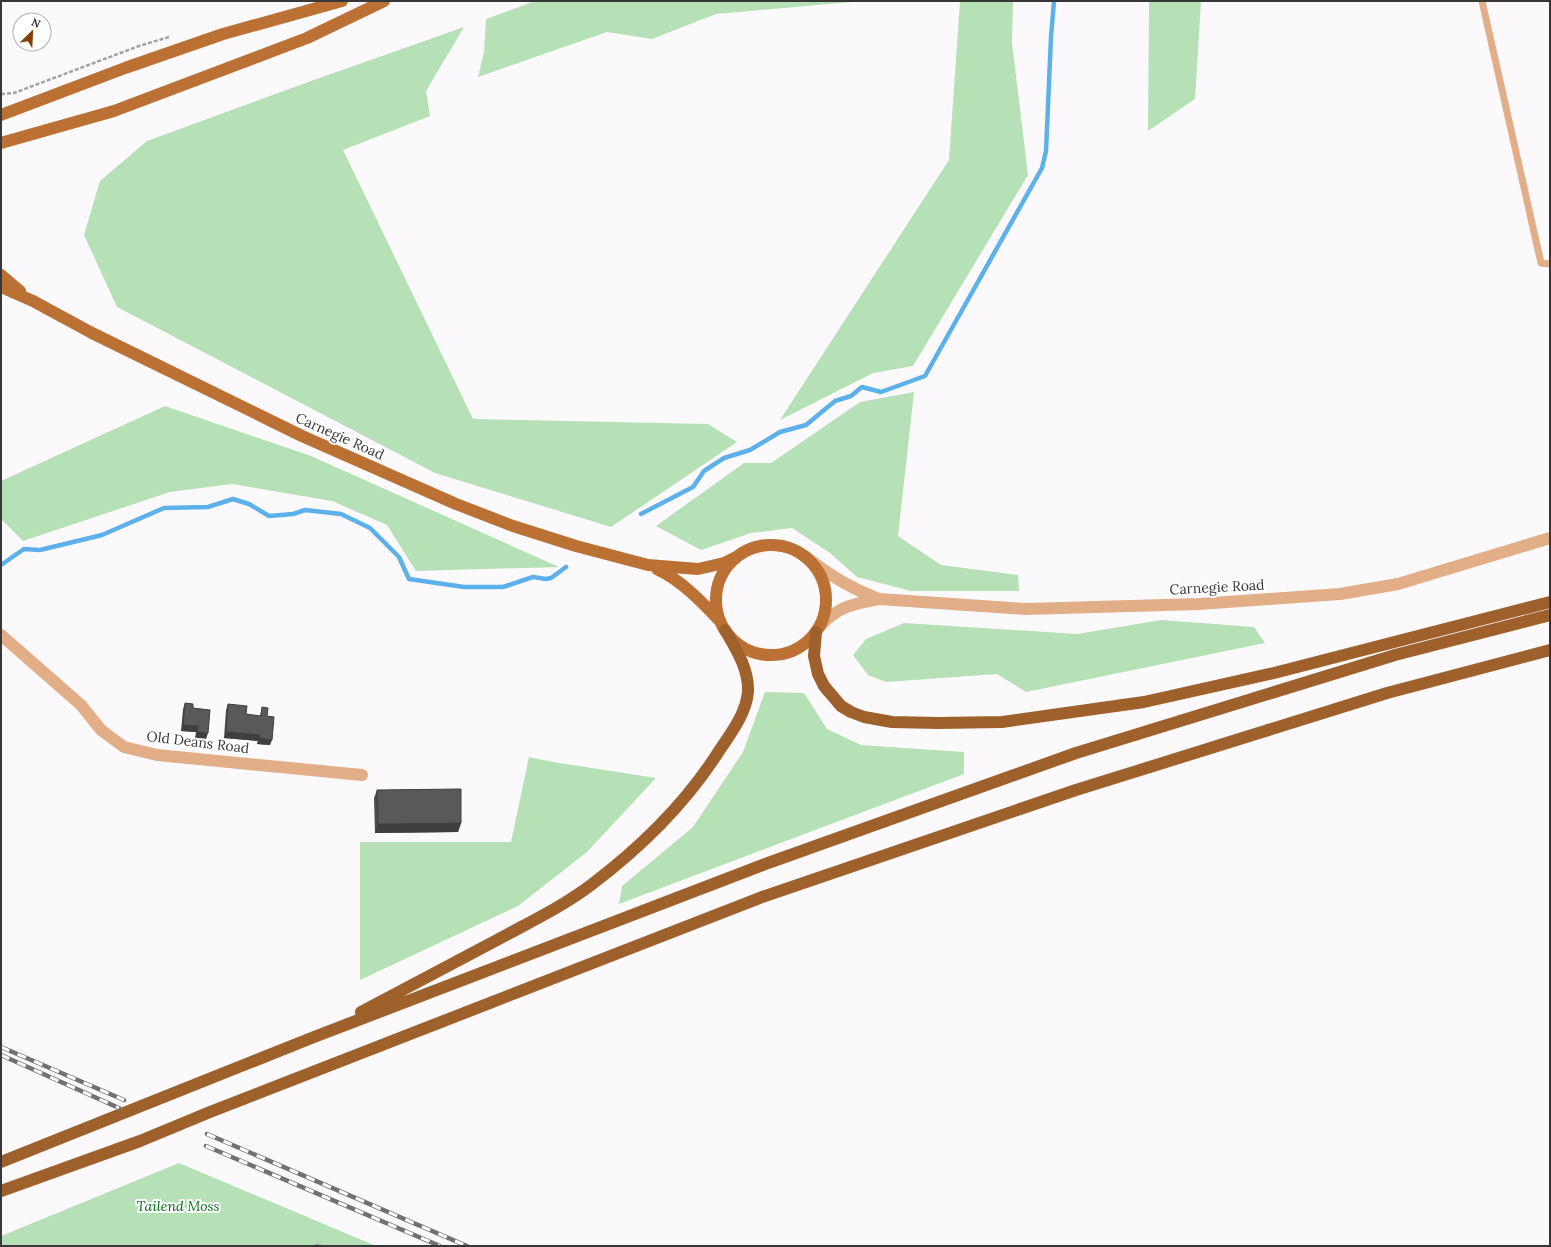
<svg xmlns="http://www.w3.org/2000/svg" width="1551" height="1247" viewBox="0 0 1551 1247" font-family="Lora,serif">
<rect width="100%" height="100%" fill="#fcf9fc"/>
<path fill="#b6e0b5" d="M 535,1 L 862,1 L 716,14 L 652,39 L 607,32 L 478,77 L 484,52 L 486,19 Z
M 960,1 L 1013,1 L 1012,43 L 1028,175 L 913,366 L 873,373 L 780,420 L 949,160 Z
M 1149,1 L 1201,1 L 1195,99 L 1148,131 Z
M 464,27 L 426,91 L 430,116 L 343,150 L 473,419 L 708,424 L 737,442 L 611,527 L 435,473 L 117,307 L 84,235 L 100,181 L 147,141 L 311,81 Z
M 914,392 L 898,536 L 941,565 L 1018,575 L 1019,591 L 911,591 L 857,577 L 830,553 L 792,528 L 751,533 L 701,550 L 656,526 L 744,463 L 771,463 L 860,402 Z
M 165,406 L 311,456 L 559,567 L 416,571 L 387,525 L 332,501 L 232,484 L 170,492 L 23,541 L 1,519 L 1,481 Z
M 1161,620 L 1254,627 L 1265,643 L 1026,692 L 997,674 L 886,682 L 868,675 L 853,655 L 866,639 L 904,623 L 1077,634 Z
M 765,692 L 804,693 L 827,729 L 861,745 L 964,752 L 964,774 L 619,904 L 622,886 L 693,827 L 743,752 Z
M 529,757 L 553,762 L 656,778 L 587,852 L 518,906 L 360,980 L 360,842 L 511,842 Z
M 179,1163 L 376,1246 L 1,1246 L 1,1236 Z"/>
<g fill="none" stroke-linecap="round" stroke-linejoin="round">
<path stroke="#5db1ea" stroke-width="4.5" d="M 641,514 L 693,487 L 704,471 L 724,458 L 750,450 L 780,432 L 806,425 L 835,401 L 851,396 L 862,387 L 881,392 L 925,376 L 1042,168 L 1046,151 L 1051,37 L 1054,1
M 1,565 L 24,549 L 40,550 L 102,535 L 164,508 L 208,507 L 233,499 L 249,504 L 269,516 L 293,514 L 305,510 L 341,514 L 370,528 L 399,557 L 409,579 L 464,587 L 503,587 L 533,577 L 546,579 L 551,578 L 566,567"/>
<path stroke="#a3a1a3" stroke-width="2.5" stroke-dasharray="4 2" stroke-linecap="butt" d="M 1,94 L 14,93 L 139,46 L 169,37
M 315,1246 L 320,1244 L 320,1246"/>
<path stroke="#e2ae88" stroke-width="7" d="M 1482,1 L 1541,263 L 1550,264"/>
<path stroke="#e2ae88" stroke-width="12" d="M 805,556 C 829,575 850,588 879,599 L 1026,609 L 1199,604 L 1340,594 L 1398,584 L 1550,538
M 820,626 C 839,606 853,604 879,599
M 1,635 L 81,705 L 101,730 L 124,747 L 157,755 L 362,775"/>
<path stroke="#ba7133" stroke-width="12" d="M 1,115 L 125,68 L 223,34 L 342,1
M 1,143 L 114,111 L 307,38 L 384,1
M 1,275 L 20,291
M 1,287 L 33,301 L 92,333 L 302,436 L 456,504 L 513,526 L 576,546 L 648,565 L 698,569 L 724,563 L 734,558
M716 600a55 55 0 1 1 110 0a55 55 0 1 1-110 0Z
M 657,569 C 682,581 700,600 719,620"/>
<path stroke="#9f612c" stroke-width="12" d="M 816,632 L 814,656 L 818,674 L 824,686 L 841,706 L 851,712 L 864,717 L 892,722 L 938,723 L 1002,722 L 1144,702 L 1274,673 L 1550,602
M 361,1012 C 406,988 451,964 497,940 C 528,923 562,907 591,885 C 640,848 686,803 719,751 C 731,733 746,714 748,692 C 749,669 736,649 725,630
M 1,1162 L 314,1037 L 768,863 L 1076,753 L 1395,655 L 1550,615
M 1,1191 L 140,1141 L 210,1112 L 762,897 L 1076,790 L 1387,693 L 1550,650"/>
<defs>
<path id="rail" d="M 1,1047 L 124,1100
M 1,1055 L 119,1108
M 207,1134 L 467,1246
M 206,1146 L 440,1246"/>
</defs>
<use href="#rail" stroke="#727072" stroke-width="4.5"/>
<use href="#rail" stroke="#fff" stroke-width="3" stroke-dasharray="9" stroke-linecap="butt"/>
</g>
<path fill="#4e4c4e" d="M 185,703 L 193,708 L 206,739 L 195,738 L 196,732 L 181,731 L 183,709 Z
M 228,704 L 246,714 L 260,716 L 262,707 L 267,716 L 270,745 L 257,744 L 258,741 L 224,738 L 226,710 Z
M 377,790 L 461,823 L 458,832 L 375,833 L 374,798 Z"/>
<path fill="#403e40" d="M 183,725 L 198,726 L 196,732 L 181,731 Z
M 197,732 L 208,733 L 206,739 L 195,738 Z
M 226,732 L 260,735 L 258,741 L 224,738 Z
M 259,738 L 272,740 L 270,745 L 257,744 Z
M 461,823 L 458,832 L 375,833 L 378,824 Z"/>
<path fill="#5b585b" stroke="#403e40" d="M 185,703 L 193,704 L 193,708 L 210,710 L 208,733 L 197,732 L 198,726 L 183,725 Z
M 228,704 L 247,706 L 246,714 L 261,716 L 262,707 L 268,708 L 267,716 L 274,717 L 272,740 L 259,738 L 260,735 L 226,732 Z
M 461,789 L 461,823 L 378,824 L 377,790 Z"/>
<g text-anchor="middle" dominant-baseline="central" stroke-width="4" stroke-linejoin="round" paint-order="stroke">
<g font-size="14" fill="#383738" stroke="#fff">
<text transform="translate(340 436) rotate(24)">Carnegie Road</text>
<text transform="translate(1217 587) rotate(-3)">Carnegie Road</text>
<text transform="translate(198 742) rotate(7)">Old Deans Road</text>
</g>
<g font-size="14" font-style="italic" fill="#026a12" stroke="#fff">
<text x="178" y="1206">Tailend Moss</text>
</g>
</g>
<rect width="1551" height="1247" fill="none" stroke="#383738" stroke-width="4"/>
<g transform="translate(32 32) rotate(24)"><circle r="19" fill="#ffffff" stroke="#afafaf"/>
<path d="M0-3L7 15L0 10L-7 15Z" fill="#824209"/>
<text y="-6" font-size="11" font-weight="bold" text-anchor="middle" fill="#383738">N</text>
</g>
</svg>
